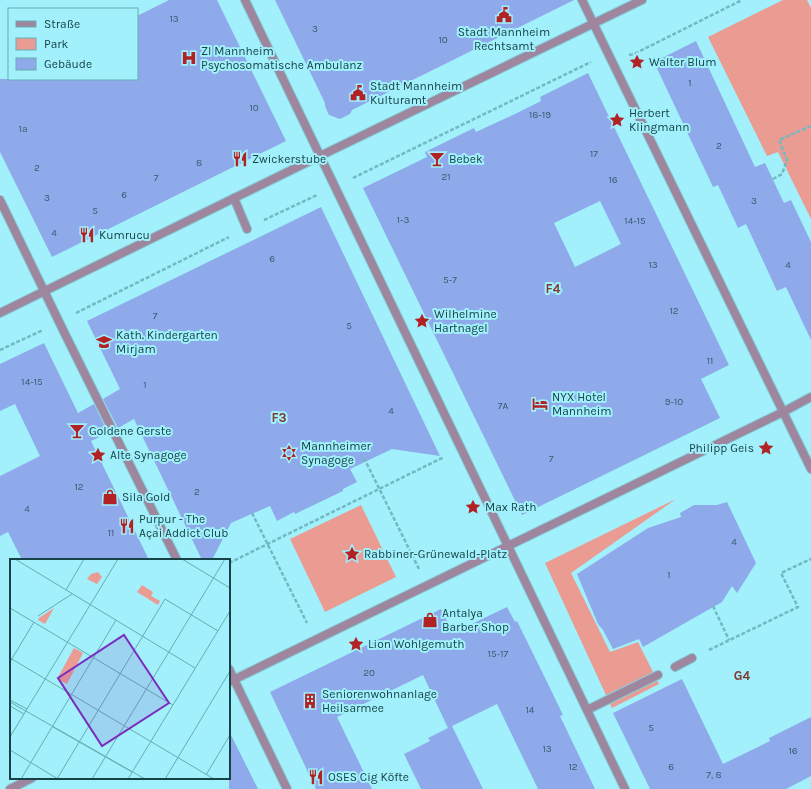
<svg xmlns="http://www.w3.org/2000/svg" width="811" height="789" viewBox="0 0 811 789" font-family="Karla,sans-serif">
<rect width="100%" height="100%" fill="#a1f0fb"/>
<path fill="#ea9c93" d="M 783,0 L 807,0 L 811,8 L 811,219 L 778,152 L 767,156 L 708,37 Z
M 676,499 L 571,573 L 610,652 L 638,642 L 659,684 L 612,708 L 545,563 Z
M 361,505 L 396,577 L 325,612 L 290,539 Z"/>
<path fill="#8eaaea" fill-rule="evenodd" d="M 169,0 L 217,0 L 286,141 L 52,257 L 0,152 L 0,79 L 137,79 L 137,16 Z
M 275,0 L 574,0 L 352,110 L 350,114 L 340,119 L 329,115 L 325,106 L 325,103 Z
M 696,41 L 755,167 L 765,163 L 784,203 L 791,200 L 811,242 L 811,340 L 786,287 L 777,291 L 746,224 L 738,228 L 718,185 L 713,187 L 654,62 Z
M 588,73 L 729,365 L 701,379 L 720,418 L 522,515 L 363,188 L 427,157 L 425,152 L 474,128 L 476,132 L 517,113 L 541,101 L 540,97 ZM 600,201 L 621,244 L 575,267 L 554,223 Z
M 321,207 L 440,456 L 392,449 L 350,469 L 357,482 L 343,489 L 343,491 L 295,514 L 294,512 L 277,521 L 270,506 L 231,523 L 212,560 L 202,560 L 134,419 L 118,428 L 103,399 L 120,389 L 87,321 Z
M 44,343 L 78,413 L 94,404 L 108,433 L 91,441 L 149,560 L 22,560 L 8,532 L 0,536 L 0,476 L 40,456 L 15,404 L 0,411 L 0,364 Z
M 727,502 L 756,563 L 737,593 L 732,586 L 722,602 L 643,647 L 639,639 L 613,649 L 603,630 L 598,624 L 577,574 L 648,528 L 681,517 L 680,513 L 694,505 L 717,505 Z
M 507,607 L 515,622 L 517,621 L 549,686 L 563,715 L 560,716 L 595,789 L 538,789 L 497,704 L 452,726 L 483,789 L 421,789 L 404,754 L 430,741 L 428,738 L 448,728 L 423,675 L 337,717 L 372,789 L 316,789 L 270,692 L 441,609 L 453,633 Z
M 682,679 L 723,764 L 770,741 L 769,738 L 811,717 L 811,776 L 786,789 L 650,789 L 613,713 Z
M 229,731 L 258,789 L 229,789 Z"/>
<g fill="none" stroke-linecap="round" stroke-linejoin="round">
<defs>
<path id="service" d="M 234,198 L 247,229
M 675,667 L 692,658
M 587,710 L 658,675"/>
<path id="minor" d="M 245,0 L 625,789
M 582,0 L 811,469
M 0,200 L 64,332 L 177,560
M 0,313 L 320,156 L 642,0
M 229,669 L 287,789
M 229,682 L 783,412 L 811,397
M 10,789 L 32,778"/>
</defs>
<use href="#service" stroke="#85cdd7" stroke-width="10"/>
<use href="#minor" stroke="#85cdd7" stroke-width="10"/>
<path stroke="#74b8c1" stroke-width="2.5" stroke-dasharray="4 2" stroke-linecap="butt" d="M 629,55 L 634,54 L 742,0
M 353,178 L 591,62
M 773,179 L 782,174 L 787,160 L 779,140 L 811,126
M 264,220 L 317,195
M 76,313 L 229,237
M 0,350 L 43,330
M 364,458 L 419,569
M 252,513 L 307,623
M 229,563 L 444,457
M 713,606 L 729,640
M 709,650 L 798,607 L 781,573 L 811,559"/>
<use href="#service" stroke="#9e869e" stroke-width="8"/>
<use href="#minor" stroke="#9e869e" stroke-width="8"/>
</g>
<defs>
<symbol id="civic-bare" viewBox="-9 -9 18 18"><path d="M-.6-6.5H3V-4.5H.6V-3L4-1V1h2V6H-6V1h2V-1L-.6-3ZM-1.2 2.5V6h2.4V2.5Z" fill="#b22123" stroke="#a1f0fb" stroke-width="2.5" paint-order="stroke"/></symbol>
<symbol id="hospital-bare" viewBox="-9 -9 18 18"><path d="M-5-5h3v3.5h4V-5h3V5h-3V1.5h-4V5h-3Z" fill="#b22123" stroke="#a1f0fb" stroke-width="2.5" paint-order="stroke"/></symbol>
<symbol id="sight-bare" viewBox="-9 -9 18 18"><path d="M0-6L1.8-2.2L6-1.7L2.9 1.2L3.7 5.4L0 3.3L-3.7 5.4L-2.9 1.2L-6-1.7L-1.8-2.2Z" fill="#b22123" stroke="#a1f0fb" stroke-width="2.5" paint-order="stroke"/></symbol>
<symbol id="restaurant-bare" viewBox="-9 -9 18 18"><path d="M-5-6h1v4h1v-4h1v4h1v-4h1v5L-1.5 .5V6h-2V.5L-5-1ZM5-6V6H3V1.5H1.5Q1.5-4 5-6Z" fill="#b22123" stroke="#a1f0fb" stroke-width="2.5" paint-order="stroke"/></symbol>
<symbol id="bar-bare" viewBox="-9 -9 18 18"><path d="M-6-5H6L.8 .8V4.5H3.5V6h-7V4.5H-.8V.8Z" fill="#b22123" stroke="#a1f0fb" stroke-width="2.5" paint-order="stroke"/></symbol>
<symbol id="school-bare" viewBox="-9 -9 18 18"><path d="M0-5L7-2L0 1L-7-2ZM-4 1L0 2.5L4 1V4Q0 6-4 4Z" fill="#b22123" stroke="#a1f0fb" stroke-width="2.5" paint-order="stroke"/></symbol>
<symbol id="hotel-bare" viewBox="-9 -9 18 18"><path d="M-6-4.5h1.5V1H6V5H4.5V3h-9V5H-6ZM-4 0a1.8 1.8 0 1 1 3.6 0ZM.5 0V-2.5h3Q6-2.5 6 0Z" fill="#b22123" stroke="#a1f0fb" stroke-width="2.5" paint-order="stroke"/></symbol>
<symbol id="synagogue-bare" viewBox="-9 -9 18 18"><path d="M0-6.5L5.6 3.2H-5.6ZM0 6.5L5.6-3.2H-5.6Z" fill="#b22123" stroke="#a1f0fb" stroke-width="2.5" paint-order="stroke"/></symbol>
<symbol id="shop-bare" viewBox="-9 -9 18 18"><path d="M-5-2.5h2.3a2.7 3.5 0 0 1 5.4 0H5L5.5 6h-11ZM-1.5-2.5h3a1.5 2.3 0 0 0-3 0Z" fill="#b22123" stroke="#a1f0fb" stroke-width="2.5" paint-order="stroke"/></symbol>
<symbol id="building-bare" viewBox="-9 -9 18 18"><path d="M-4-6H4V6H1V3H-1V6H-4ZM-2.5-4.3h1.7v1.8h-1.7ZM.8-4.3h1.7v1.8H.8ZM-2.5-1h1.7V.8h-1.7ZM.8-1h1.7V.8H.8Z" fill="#b22123" stroke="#a1f0fb" stroke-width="2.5" paint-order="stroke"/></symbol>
</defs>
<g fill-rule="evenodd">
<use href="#civic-bare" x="493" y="4" width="22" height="22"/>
<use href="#hospital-bare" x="178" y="47" width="22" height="22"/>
<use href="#sight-bare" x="626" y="51" width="22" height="22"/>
<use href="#civic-bare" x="347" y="82" width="22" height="22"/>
<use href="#sight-bare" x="606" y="109" width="22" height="22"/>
<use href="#restaurant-bare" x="229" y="148" width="22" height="22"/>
<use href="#bar-bare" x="426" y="148" width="22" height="22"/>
<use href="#restaurant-bare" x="76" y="224" width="22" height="22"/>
<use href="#sight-bare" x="411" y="310" width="22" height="22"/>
<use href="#school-bare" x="93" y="331" width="22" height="22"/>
<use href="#hotel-bare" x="529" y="393" width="22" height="22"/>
<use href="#bar-bare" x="66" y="420" width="22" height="22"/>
<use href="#sight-bare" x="755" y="437" width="22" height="22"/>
<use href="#synagogue-bare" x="278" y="442" width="22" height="22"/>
<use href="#sight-bare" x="87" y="444" width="22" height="22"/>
<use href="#shop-bare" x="99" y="486" width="22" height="22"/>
<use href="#sight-bare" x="462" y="496" width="22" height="22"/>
<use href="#restaurant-bare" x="116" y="515" width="22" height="22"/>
<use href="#sight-bare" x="341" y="543" width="22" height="22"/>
<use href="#shop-bare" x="419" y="609" width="22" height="22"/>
<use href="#sight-bare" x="345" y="633" width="22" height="22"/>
<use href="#building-bare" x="299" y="690" width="22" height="22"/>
<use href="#restaurant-bare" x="305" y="766" width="22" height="22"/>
</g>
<g text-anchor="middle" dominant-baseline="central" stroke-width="4" stroke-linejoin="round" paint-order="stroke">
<g font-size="10" fill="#345d70">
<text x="174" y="19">13</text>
<text x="315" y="29">3</text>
<text x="443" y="40">10</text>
<text x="690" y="83">1</text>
<text x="254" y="108">10</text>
<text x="540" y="115">18-19</text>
<text x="23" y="129">1a</text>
<text x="719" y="146">2</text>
<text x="594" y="154">17</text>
<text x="199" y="163">8</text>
<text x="37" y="168">2</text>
<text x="446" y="177">21</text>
<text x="156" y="178">7</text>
<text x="613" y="180">16</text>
<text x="124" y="195">6</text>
<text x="47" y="198">3</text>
<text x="754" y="201">3</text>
<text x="95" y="211">5</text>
<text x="403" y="220">1-3</text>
<text x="635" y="221">14-15</text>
<text x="54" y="233">4</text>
<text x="272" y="259">6</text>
<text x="653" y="265">13</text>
<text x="788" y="265">4</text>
<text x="450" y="280">5-7</text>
<text x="674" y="311">12</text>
<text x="155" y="316">7</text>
<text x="349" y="326">5</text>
<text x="710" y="361">11</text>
<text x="32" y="382">14-15</text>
<text x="145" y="385">1</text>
<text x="674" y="402">9-10</text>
<text x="503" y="406">7A</text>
<text x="391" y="411">4</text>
<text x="551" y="459">7</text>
<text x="79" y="487">12</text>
<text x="197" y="492">2</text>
<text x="27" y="509">4</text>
<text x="111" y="533">11</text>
<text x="734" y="542">4</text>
<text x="669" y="575">1</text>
<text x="498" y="654">15-17</text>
<text x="369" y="673">20</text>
<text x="530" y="710">14</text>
<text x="651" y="728">5</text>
<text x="547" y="749">13</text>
<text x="793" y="751">16</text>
<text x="573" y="767">12</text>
<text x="671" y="767">6</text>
<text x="714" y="775">7, 8</text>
</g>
<g font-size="12" fill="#164348" stroke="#a1f0fb" text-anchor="start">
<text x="504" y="32" text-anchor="middle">Stadt Mannheim<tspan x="504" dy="14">Rechtsamt</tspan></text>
<text x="201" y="51">ZI Mannheim<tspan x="201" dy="14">Psychosomatische Ambulanz</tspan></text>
<text x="649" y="62">Walter Blum</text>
<text x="370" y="86">Stadt Mannheim<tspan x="370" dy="14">Kulturamt</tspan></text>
<text x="629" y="113">Herbert<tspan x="629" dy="14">Klingmann</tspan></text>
<text x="252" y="159">Zwickerstube</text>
<text x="449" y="159">Bebek</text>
<text x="99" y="235">Kumrucu</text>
<text x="434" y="314">Wilhelmine<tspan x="434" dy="14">Hartnagel</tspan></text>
<text x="116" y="335">Kath. Kindergarten<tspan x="116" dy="14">Mirjam</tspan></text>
<text x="552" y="397">NYX Hotel<tspan x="552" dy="14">Mannheim</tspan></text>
<text x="89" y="431">Goldene Gerste</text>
<text x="301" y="446">Mannheimer<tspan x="301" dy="14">Synagoge</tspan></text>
<text x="754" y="448" text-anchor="end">Philipp Geis</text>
<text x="110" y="455">Alte Synagoge</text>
<text x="122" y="497">Sila Gold</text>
<text x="485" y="507">Max Rath</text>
<text x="139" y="519">Purpur - The<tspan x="139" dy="14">Açai Addict Club</tspan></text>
<text x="364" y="554">Rabbiner-Grünewald-Platz</text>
<text x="442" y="613">Antalya<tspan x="442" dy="14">Barber Shop</tspan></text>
<text x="368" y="644">Lion Wohlgemuth</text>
<text x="322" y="694">Seniorenwohnanlage<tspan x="322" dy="14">Heilsarmee</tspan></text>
<text x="328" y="777">OSES Cig Köfte</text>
</g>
<g font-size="13" font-weight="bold" fill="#803933" stroke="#a1f0fb">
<text x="553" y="288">F4</text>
<text x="279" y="417">F3</text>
<text x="742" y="675">G4</text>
</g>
</g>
<g transform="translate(10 559)">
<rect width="220" height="220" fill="#a1f0fb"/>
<path d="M 88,13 L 92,18 L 87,25 L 77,20 L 81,15 ZM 132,26 L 143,33 L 141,37 L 150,42 L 148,46 L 127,33 ZM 44,49 L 35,65 L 28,61 L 29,59 ZM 64,89 L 73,94 L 57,125 L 47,120 Z" fill="#ea9c93"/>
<path fill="none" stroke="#69abb3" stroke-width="1" d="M 5,0 L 185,109M 172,0 L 220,29M 56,31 L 74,0M 0,49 L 163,146M 28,57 L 62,35M 0,99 L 204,220M 0,103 L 24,63M 0,141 L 17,150M 0,143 L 135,220M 0,147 L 14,155M 43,168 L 122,213M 0,178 L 108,0M 0,191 L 48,220M 196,216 L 220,176M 11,220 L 106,61M 47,220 L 155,40 L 208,72M 82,220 L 215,0M 118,220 L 220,52M 155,220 L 220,112"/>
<path fill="#7b2cbf" fill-opacity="0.15" stroke="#7b2cbf" stroke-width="2" d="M 114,76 L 159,144 L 92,187 L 48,119 Z"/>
<rect width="220" height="220" fill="none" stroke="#164348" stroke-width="2"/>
</g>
<rect x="8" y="8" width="130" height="72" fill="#a1f0fb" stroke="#69abb3"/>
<rect x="16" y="21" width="20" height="6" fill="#9e869e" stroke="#69abb3"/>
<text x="44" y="28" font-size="12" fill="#164348">Straße</text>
<rect x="16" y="38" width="20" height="12" fill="#ea9c93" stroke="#69abb3"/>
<text x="44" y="48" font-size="12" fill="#164348">Park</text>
<rect x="16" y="58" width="20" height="12" fill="#8eaaea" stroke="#69abb3"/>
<text x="44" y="68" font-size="12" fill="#164348">Gebäude</text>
</svg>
